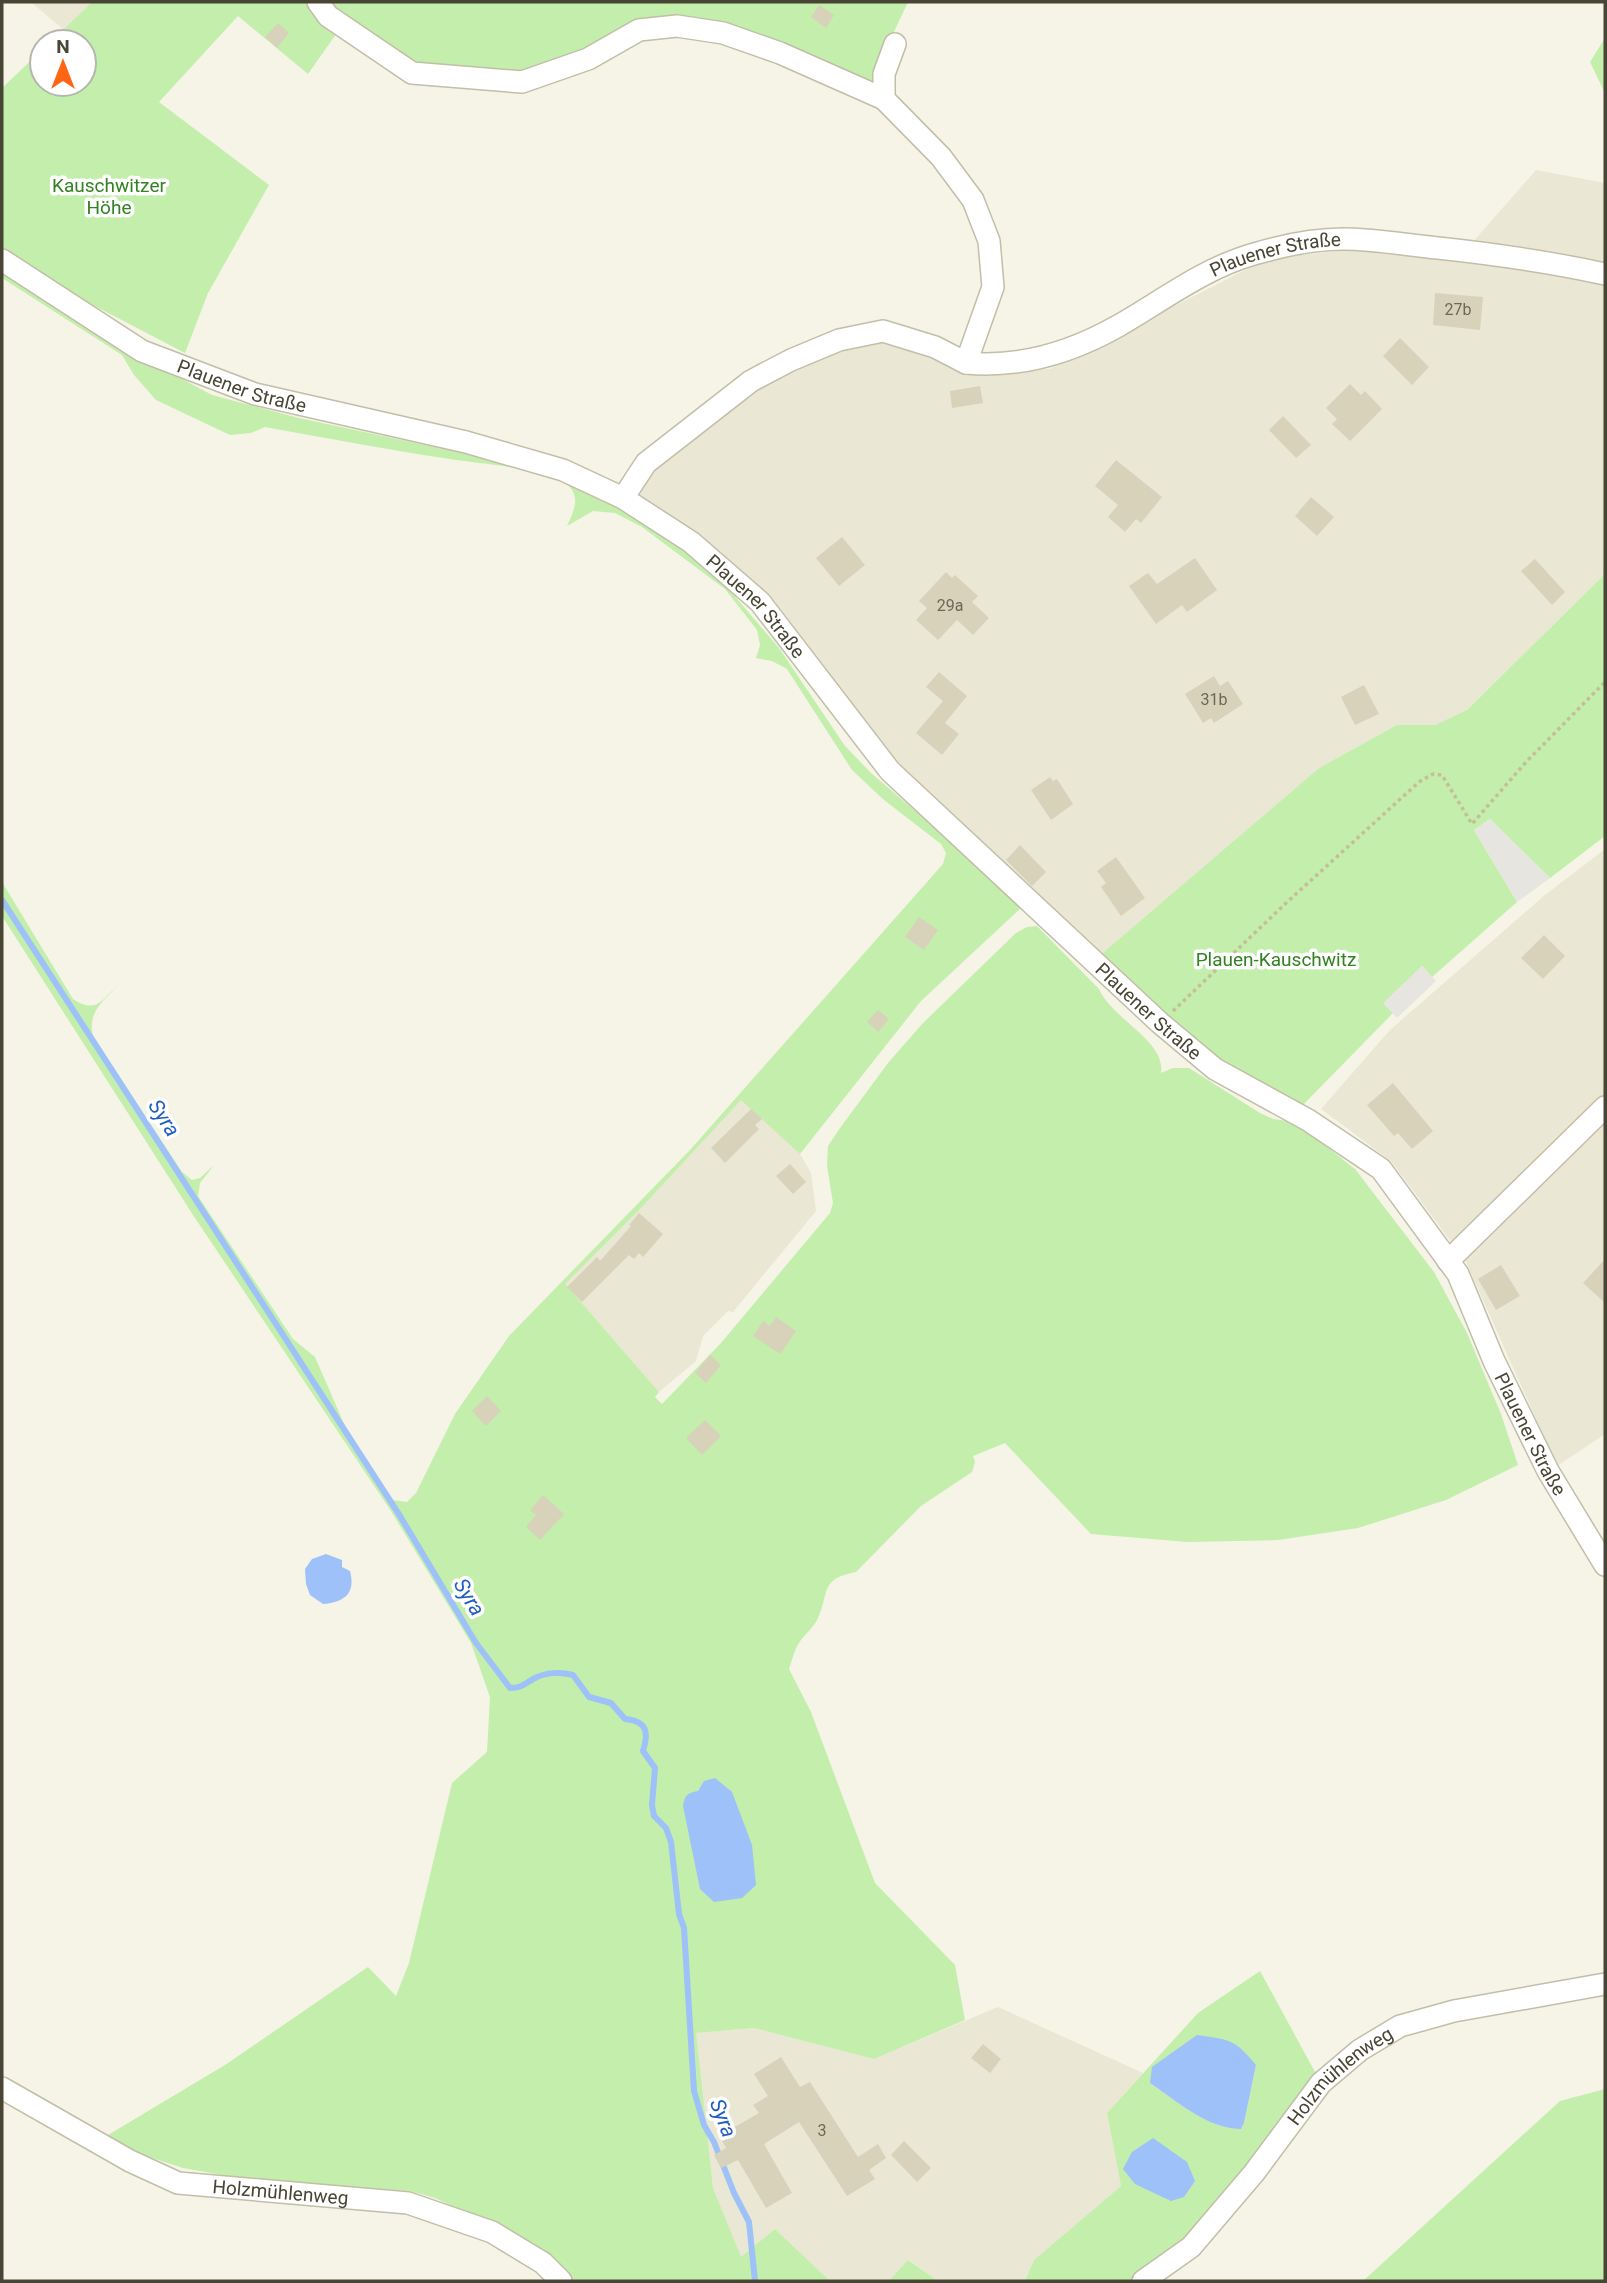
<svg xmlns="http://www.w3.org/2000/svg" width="1607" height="2283" viewBox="0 0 1607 2283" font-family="Roboto,sans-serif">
<rect width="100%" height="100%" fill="#f5f4e7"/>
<path fill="#eae7d4" d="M 31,2 L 92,2 L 64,30 Z
M 1536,170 L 1605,183 L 1605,574 L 1467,710 L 1435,725 L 1397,725 L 1319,768 L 1098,957 L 895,766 L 804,645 L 625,490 L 772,368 L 879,337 L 996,371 L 1050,369 L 1267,259 L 1361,248 L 1457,260 Z
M 1605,849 L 1605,1434 L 1557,1466 L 1466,1262 L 1391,1161 L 1321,1109 L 1390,1030 L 1545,895 Z
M 741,1099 L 800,1154 L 811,1173 L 816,1211 L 733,1312 L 728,1311 L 703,1336 L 696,1361 L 659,1392 L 564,1284 L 642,1207 Z
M 998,2007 L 1143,2073 L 1107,2113 L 1121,2186 L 1034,2260 L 1025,2281 L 938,2281 L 909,2260 L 889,2281 L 830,2281 L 775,2229 L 741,2258 L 713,2188 L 695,2033 L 754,2028 L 874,2059 Z"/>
<path fill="#c3eeac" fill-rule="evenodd" d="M 92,2 L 308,2 L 339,30 L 308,74 L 238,16 L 159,102 L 269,185 L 208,293 L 185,353 L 43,279 L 2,246 L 2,88 L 42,50 L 42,84 L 84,84 L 84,42 L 51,42 Z
M 318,2 L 908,2 L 892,36 L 879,90 L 653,20 L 555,60 L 522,82 L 412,73 Z
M 1605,38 L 1605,93 L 1590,62 Z
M 2,264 L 173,374 L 212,395 L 299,418 L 542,470 L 604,497 L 691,555 L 726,586 L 779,648 L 845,746 L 871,773 L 948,839 L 1021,908 L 921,1001 L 800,1154 L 741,1100 L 642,1207 L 565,1284 L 659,1392 L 655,1397 L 662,1404 L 721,1343 L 830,1213 L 833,1203 L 827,1166 L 828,1146 L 840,1128 L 888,1063 L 923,1023 L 1016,933 L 1027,927 L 1037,926 L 1099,989 C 1113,1020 1166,1041 1161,1073 L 1173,1068 L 1189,1068 L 1260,1113 L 1273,1119 L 1295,1122 L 1355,1169 L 1434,1272 L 1467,1333 L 1501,1414 L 1518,1465 L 1446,1500 L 1358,1528 L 1278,1540 L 1188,1542 L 1091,1534 L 1005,1443 L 973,1456 L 975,1462 L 972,1472 L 921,1506 L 856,1572 C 818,1579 830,1594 817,1620 C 813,1628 804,1635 799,1643 C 794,1650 792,1661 789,1669 L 811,1712 L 875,1883 L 955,1965 L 965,2020 L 874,2059 L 754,2028 L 696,2033 L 713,2188 L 741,2257 L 775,2229 L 830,2281 L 574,2281 L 562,2269 L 478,2218 L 435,2198 L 410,2191 L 255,2181 L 183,2168 L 137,2153 L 108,2135 L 225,2065 L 368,1967 L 396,1996 L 409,1963 L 452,1783 L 487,1752 L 490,1697 L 471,1643 L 391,1511 L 193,1215 L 2,916 L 2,882 L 73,999 C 96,1014 101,1001 118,985 C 103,1002 87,1012 93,1036 L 182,1172 L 192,1180 L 200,1178 L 214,1165 L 200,1183 L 198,1196 L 293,1339 L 315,1357 L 345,1426 L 392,1500 L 407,1502 L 416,1493 L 455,1414 L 509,1336 L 690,1150 L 943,864 L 946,853 L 941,844 L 884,800 L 852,770 L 787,669 L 772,661 L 756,658 L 760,645 L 757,630 L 725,589 L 642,527 L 615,513 L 593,511 L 567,526 C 574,511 582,495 565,483 C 540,467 480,464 450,459 C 388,450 327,438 265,427 L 251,433 L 230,435 L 156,400 L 134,375 L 122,355 L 2,278 Z
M 1605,574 L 1605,836 L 1550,878 L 1490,819 L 1474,830 L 1517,902 L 1432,977 L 1422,966 L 1384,1003 L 1393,1013 L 1300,1108 L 1221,1064 L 1098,957 L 1319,768 L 1397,725 L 1435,725 L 1467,710 Z
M 1260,1971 L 1321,2083 L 1191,2247 L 1138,2281 L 1025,2281 L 1034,2260 L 1121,2186 L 1107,2113 L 1198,2013 ZM 1256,2065 L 1244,2123 L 1241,2129 C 1207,2129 1177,2101 1150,2083 Z
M 1605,2089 L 1605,2281 L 1363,2281 L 1560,2101 Z
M 908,2260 L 938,2281 L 889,2281 Z"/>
<path fill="#e6e5df" d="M 1490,819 L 1550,878 L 1517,902 L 1474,830 Z
M 1422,966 L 1436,981 L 1397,1018 L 1383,1003 Z"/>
<path fill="#9dc1f8" d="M 326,1554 L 342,1560 L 342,1567 L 350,1571 C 356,1594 344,1602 323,1604 L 310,1595 L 306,1584 L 305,1569 L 312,1559 Z
M 715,1778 L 732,1792 L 752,1845 L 756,1885 L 742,1898 L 714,1902 L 700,1889 L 683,1806 C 685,1795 687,1793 698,1791 L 704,1781 Z
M 1197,2035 C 1229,2040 1234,2038 1256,2065 L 1244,2123 L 1241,2129 C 1207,2129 1177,2101 1150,2083 L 1152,2067 Z
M 1153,2138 L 1187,2162 L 1195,2181 L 1184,2197 L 1171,2201 L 1135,2184 L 1123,2169 L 1132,2152 Z"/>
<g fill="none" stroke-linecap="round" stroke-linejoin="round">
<path stroke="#9dc1f8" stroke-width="6" d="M 2,900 L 400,1516 L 476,1643 L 510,1688 C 522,1688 524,1684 535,1678 C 546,1672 561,1672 573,1675 L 589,1697 L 611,1703 L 625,1719 C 647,1721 649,1732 643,1751 L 655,1768 L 652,1805 L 654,1816 L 666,1828 L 671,1842 L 679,1914 L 684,1928 L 694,2091 L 704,2125 L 714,2142 L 734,2193 L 749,2222 L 755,2281"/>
</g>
<path fill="#d8d2bb" d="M 819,5 L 834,15 L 826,28 L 811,17 Z
M 278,23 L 289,33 L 277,48 L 265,37 Z
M 1435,293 L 1483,297 L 1480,330 L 1433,325 Z
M 1400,338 L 1429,367 L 1412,385 L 1383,356 Z
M 1350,384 L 1361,395 L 1365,391 L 1382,409 L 1350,441 L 1332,424 L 1337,419 L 1326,408 Z
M 980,386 L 983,403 L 952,408 L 950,391 Z
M 1283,416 L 1311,445 L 1296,458 L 1269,430 Z
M 1116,460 L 1162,497 L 1141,523 L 1136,519 L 1125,532 L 1108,517 L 1118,505 L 1095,486 Z
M 1311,497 L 1334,517 L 1317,536 L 1295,516 Z
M 842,537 L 865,565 L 839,586 L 816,558 Z
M 1195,558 L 1217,590 L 1187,612 L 1182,605 L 1156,624 L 1129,586 L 1148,573 L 1157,584 Z
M 1535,559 L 1565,592 L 1552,605 L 1521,571 Z
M 946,572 L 952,578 L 955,575 L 978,596 L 972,602 L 989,618 L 973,635 L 957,620 L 938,640 L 916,620 L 927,608 L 919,601 Z
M 939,672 L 967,696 L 945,723 L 959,734 L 942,755 L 916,733 L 943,701 L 926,687 Z
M 1214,676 L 1220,686 L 1228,681 L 1243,704 L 1214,723 L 1211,718 L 1203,723 L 1185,694 Z
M 1364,685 L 1379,714 L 1355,725 L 1341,697 Z
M 1050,777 L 1053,781 L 1057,779 L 1073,804 L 1051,820 L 1031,790 Z
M 1020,845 L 1046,872 L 1032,886 L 1006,860 Z
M 1116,857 L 1145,898 L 1121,916 L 1101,887 L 1106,883 L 1097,871 Z
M 919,917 L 938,930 L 924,950 L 905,937 Z
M 1544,935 L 1565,956 L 1543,979 L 1521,958 Z
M 878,1010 L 889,1019 L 878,1032 L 867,1022 Z
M 1393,1083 L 1433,1131 L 1412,1149 L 1398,1133 L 1394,1136 L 1367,1105 Z
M 751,1109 L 762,1119 L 755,1125 L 759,1129 L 725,1163 L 711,1148 Z
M 790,1164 L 806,1182 L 793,1194 L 776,1176 Z
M 639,1213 L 663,1234 L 643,1257 L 639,1253 L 634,1259 L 629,1255 L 582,1302 L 567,1287 L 597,1257 L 600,1261 L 631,1226 L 629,1225 Z
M 1605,1259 L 1605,1303 L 1583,1283 Z
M 1501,1265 L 1520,1296 L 1496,1310 L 1478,1279 Z
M 776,1317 L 796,1331 L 780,1354 L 753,1336 L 763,1321 L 770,1326 Z
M 710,1355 L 721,1365 L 706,1383 L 695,1373 Z
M 487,1396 L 501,1411 L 486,1426 L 472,1411 Z
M 705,1420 L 721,1436 L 702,1455 L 686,1438 Z
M 543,1495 L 564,1514 L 540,1540 L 526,1527 L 536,1515 L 530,1510 Z
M 983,2044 L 1001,2059 L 990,2073 L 971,2058 Z
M 781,2057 L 800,2087 L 810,2082 L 858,2157 L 878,2144 L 886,2158 L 869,2170 L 875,2179 L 847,2196 L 799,2122 L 764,2144 L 792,2193 L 766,2208 L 738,2160 L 721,2168 L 714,2155 L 726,2148 L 719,2136 L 759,2113 L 753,2105 L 768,2096 L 754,2074 Z
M 904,2141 L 931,2168 L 917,2182 L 891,2155 Z"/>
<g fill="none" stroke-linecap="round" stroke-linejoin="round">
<defs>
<g id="minor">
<path d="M 318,2 L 328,16 L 412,73 L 522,82 L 588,59 L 639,30 L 677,26 L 723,33 L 780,53 L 884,99"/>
<path id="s1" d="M 2,260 L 142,351 L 255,394 L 466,442 L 563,470 L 623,498 L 691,542 L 760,602 L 890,771 L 1160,1023 L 1215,1069 L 1308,1120 L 1381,1169 L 1458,1274 L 1494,1361 L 1548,1471 L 1605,1565"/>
<path id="s2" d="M 966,363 C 1019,368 1072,352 1118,326 C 1162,301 1204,268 1254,254 C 1281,246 1314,239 1343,239 C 1374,239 1406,245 1438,248 C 1494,254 1550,262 1605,274"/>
<path d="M 623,498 L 646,463 L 751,381 L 791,360 L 839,340 L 883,331 L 935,347 L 966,363 L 993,287 L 989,241 L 973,200 L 941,157 L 884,99 L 884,74 L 895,44"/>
<path d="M 1448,1261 L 1605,1107"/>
<path id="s3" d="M 2,2088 L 130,2161 L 178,2183 L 408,2203 L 492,2232 L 543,2263 L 561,2281"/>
<path id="s4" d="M 1143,2281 L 1191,2247 L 1254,2173 L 1321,2083 L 1360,2050 L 1400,2026 L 1454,2011 L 1605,1984"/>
</g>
</defs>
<use href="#minor" stroke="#c2bea8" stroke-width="24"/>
<path stroke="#c5be98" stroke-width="3.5" stroke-dasharray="3.5 3.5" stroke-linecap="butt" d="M 1173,1011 L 1285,904 L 1419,782 L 1433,774 L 1442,775 L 1472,824 L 1526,762 L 1605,682"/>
<use href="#minor" stroke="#fff" stroke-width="21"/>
</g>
<g text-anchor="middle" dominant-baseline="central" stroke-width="7" stroke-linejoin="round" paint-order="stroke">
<g font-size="16" fill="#6d6856">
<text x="1458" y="309">27b</text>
<text x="950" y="605">29a</text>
<text x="1214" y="699">31b</text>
<text x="822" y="2130">3</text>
</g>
<g font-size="19" fill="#338221" stroke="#fff">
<text x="109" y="185">Kauschwitzer<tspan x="109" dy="22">Höhe</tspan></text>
<text x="1276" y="959">Plauen-Kauschwitz</text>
</g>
<g font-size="19" fill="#494535" stroke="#fff">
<text stroke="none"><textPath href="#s2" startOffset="334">Plauener Straße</textPath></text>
<text stroke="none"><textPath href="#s1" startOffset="273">Plauener Straße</textPath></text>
<text stroke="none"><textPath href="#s1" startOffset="844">Plauener Straße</textPath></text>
<text stroke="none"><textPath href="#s1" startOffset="1410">Plauener Straße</textPath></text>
<text stroke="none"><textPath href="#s1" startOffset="1998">Plauener Straße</textPath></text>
<text stroke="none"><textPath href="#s4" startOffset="287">Holzmühlenweg</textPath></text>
<text stroke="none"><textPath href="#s3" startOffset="303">Holzmühlenweg</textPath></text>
</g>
<g font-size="21" font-style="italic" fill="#225ec1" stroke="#fff">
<text transform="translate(164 1118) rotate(57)">Syra</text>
<text transform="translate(469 1597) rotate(59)">Syra</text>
<text transform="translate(723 2118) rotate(69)">Syra</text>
</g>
</g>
<rect width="1607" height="2283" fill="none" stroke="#494535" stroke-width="7"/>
<g transform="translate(63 63)"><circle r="33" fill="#ffffff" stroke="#b6b5ae" stroke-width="2"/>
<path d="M0-5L12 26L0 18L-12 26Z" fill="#ff6614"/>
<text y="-10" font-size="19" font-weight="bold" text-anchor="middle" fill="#494535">N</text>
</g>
</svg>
